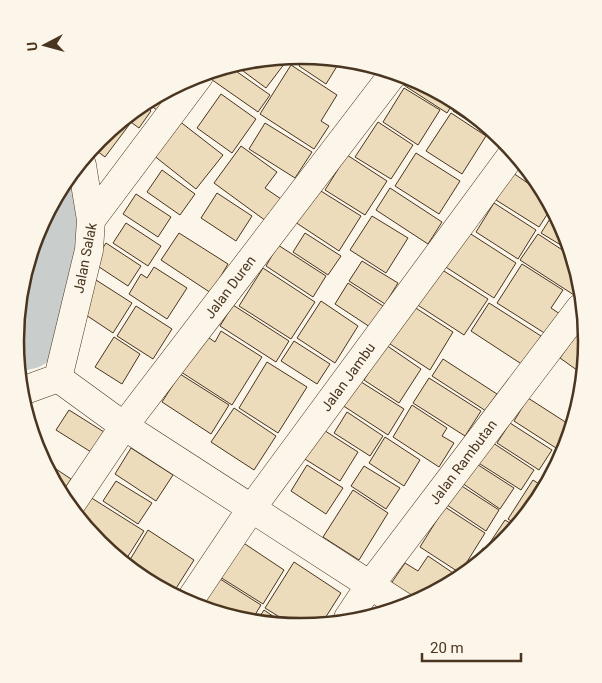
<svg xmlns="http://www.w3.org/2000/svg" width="602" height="683" viewBox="0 0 602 683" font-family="Roboto,sans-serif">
<rect width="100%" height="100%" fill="#fbf6e9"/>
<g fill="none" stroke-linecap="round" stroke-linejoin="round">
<path stroke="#c9cecd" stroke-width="60" d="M 15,342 L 28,339 L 60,205 L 58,200"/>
</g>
<path fill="#ecdcbc" stroke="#4a3520" d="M 305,56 L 339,63 L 326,84 L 299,66 Z
M 287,58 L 288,59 L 266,88 L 239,68 Z
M 291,65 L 337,95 L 321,121 L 329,126 L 314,149 L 260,114 Z
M 233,69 L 270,95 L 258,112 L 208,77 L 211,73 Z
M 403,76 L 411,77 L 452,105 L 447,113 L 399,82 Z
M 404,88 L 440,110 L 418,145 L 383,122 Z
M 168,93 L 157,110 L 150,105 Z
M 221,94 L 256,119 L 232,153 L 197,128 Z
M 147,107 L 151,111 L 139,128 L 128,120 Z
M 455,107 L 503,139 L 506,145 L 453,111 Z
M 451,113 L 486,136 L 462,174 L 426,151 Z
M 174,117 L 223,155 L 196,189 L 148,151 Z
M 125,122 L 129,125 L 105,157 L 93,148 L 99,139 Z
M 378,122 L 413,145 L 391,179 L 355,157 Z
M 265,123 L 312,152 L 295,178 L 249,149 Z
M 241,146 L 277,172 L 265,188 L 281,199 L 266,221 L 214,183 Z
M 416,153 L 460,181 L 439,214 L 395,186 Z
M 347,155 L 387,181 L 365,215 L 325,190 Z
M 162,170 L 195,194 L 180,215 L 147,192 Z
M 513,173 L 535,188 L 550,210 L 539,227 L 496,200 Z
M 316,188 L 361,216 L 339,251 L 295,222 Z
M 390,188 L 442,222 L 428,244 L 376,210 Z
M 217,193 L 252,216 L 236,241 L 201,218 Z
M 136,194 L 171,217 L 158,237 L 123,214 Z
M 494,203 L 536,230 L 518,259 L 476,232 Z
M 553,214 L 565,232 L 569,250 L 541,233 Z
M 372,216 L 408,238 L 386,273 L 350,250 Z
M 126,223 L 161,246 L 148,266 L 113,243 Z
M 463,229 L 516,263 L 494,298 L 441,264 Z
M 179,233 L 228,264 L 211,293 L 161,260 Z
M 305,233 L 341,256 L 328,275 L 293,252 Z
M 538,234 L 570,255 L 577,291 L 574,295 L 520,260 Z
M 106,243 L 141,266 L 128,286 L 93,263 Z
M 278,245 L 326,276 L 313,297 L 266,266 Z
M 362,261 L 398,283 L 385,304 L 349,281 Z
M 522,264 L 563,290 L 551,308 L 560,314 L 546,334 L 497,303 Z
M 436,266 L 488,299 L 464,335 L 413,302 Z
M 154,267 L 187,288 L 167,319 L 129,294 L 141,274 L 147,278 Z
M 263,268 L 315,302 L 291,339 L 239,306 Z
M 96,280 L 132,303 L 113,333 L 77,309 Z
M 348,283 L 383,306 L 370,327 L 335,304 Z
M 321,301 L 358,326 L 335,363 L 297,338 Z
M 489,303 L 541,336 L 523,365 L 471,331 Z
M 233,305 L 289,341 L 276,362 L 220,326 Z
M 411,305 L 453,332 L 430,370 L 387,342 Z
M 136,306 L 172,329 L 153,359 L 117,336 Z
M 581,328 L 585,331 L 587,342 L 581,373 L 560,358 Z
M 221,331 L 262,357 L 232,405 L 178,370 L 202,333 L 215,342 Z
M 114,337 L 140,354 L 122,384 L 95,367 Z
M 294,341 L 330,364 L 317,384 L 281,361 Z
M 386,345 L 421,369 L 399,403 L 364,380 Z
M 443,359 L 497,394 L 486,411 L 432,376 Z
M 267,362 L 307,387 L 278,433 L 239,408 Z
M 180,374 L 229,405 L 211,434 L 162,402 Z
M 429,378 L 481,411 L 465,436 L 413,403 Z
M 358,380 L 404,409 L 388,435 L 342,405 Z
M 528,398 L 570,425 L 556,448 L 514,421 Z
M 412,405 L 447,428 L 442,436 L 454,443 L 439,467 L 393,437 Z
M 234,408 L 276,436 L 254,470 L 211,442 Z
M 69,410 L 104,432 L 91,452 L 56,430 Z
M 347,412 L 383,436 L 370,456 L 334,433 Z
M 510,423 L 552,450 L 539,470 L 497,443 Z
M 319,427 L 358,452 L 340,481 L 300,456 Z
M 385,437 L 420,460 L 404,486 L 369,463 Z
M 490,441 L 534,470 L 521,490 L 477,462 Z
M 131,448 L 173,475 L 156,501 L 115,474 Z
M 44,461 L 71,479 L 63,491 Z
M 472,461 L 514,488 L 500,509 L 459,481 Z
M 307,465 L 343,488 L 326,514 L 291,491 Z
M 364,466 L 400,488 L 386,509 L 351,486 Z
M 533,480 L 542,486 L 516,524 L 508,519 Z
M 116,481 L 152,503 L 138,524 L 103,501 Z
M 457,483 L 499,510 L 486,531 L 444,503 Z
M 353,490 L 388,513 L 359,560 L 323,537 Z
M 90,497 L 144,531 L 125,561 L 99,544 L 79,515 Z
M 445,507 L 485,533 L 460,573 L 420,547 Z
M 505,520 L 515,526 L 503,544 L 493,551 L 487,547 Z
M 148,530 L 194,560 L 173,593 L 128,563 Z
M 242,542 L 284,570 L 263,604 L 220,577 Z
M 483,548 L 490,553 L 473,564 Z
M 428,556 L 456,575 L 412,605 L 388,588 L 405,563 L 418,571 Z
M 294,562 L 341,593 L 322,623 L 301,627 L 294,626 L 265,608 Z
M 217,577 L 261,605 L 253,618 L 198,607 Z
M 264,610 L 286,625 L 258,619 Z"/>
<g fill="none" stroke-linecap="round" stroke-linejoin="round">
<defs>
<path id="minor" d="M 91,220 L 199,76
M 58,378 L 124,426 L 404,607
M 25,390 L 58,378 L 89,250 L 91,220 L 82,165
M 72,503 L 124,426 L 393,74
M 188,603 L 251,509 L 513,153
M 348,618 L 370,585 L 580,308"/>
</defs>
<use href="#minor" stroke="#4a3520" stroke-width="29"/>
<use href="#minor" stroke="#fbf6e9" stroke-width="28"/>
</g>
<g text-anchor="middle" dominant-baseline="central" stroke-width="4" stroke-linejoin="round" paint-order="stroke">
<g font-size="14" fill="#4a3520" stroke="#fbf6e9">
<text transform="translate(85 258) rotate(-79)">Jalan Salak</text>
<text transform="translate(230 287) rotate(-53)">Jalan Duren</text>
<text transform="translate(348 377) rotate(-54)">Jalan Jambu</text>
<text transform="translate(463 462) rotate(-53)">Jalan Rambutan</text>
</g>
</g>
<path d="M0 0H602V683H0ZM24 341a277 277 0 1 1 554 0a277 277 0 1 1-554 0Z" fill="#fbf6e9" fill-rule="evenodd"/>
<path fill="none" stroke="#4a3520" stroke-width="2.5" d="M24 341a277 277 0 1 1 554 0a277 277 0 1 1-554 0Z"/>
<g transform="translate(45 45) rotate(264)" stroke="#fbf6e9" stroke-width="4" paint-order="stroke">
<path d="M0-4L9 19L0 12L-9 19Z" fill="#4a3520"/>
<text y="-8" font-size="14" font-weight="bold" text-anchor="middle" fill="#4a3520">U</text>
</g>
<path d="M422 653v8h99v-8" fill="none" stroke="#4a3520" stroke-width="2.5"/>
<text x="430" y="653" font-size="15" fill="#4a3520" stroke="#fbf6e9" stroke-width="4" paint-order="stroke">20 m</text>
</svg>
